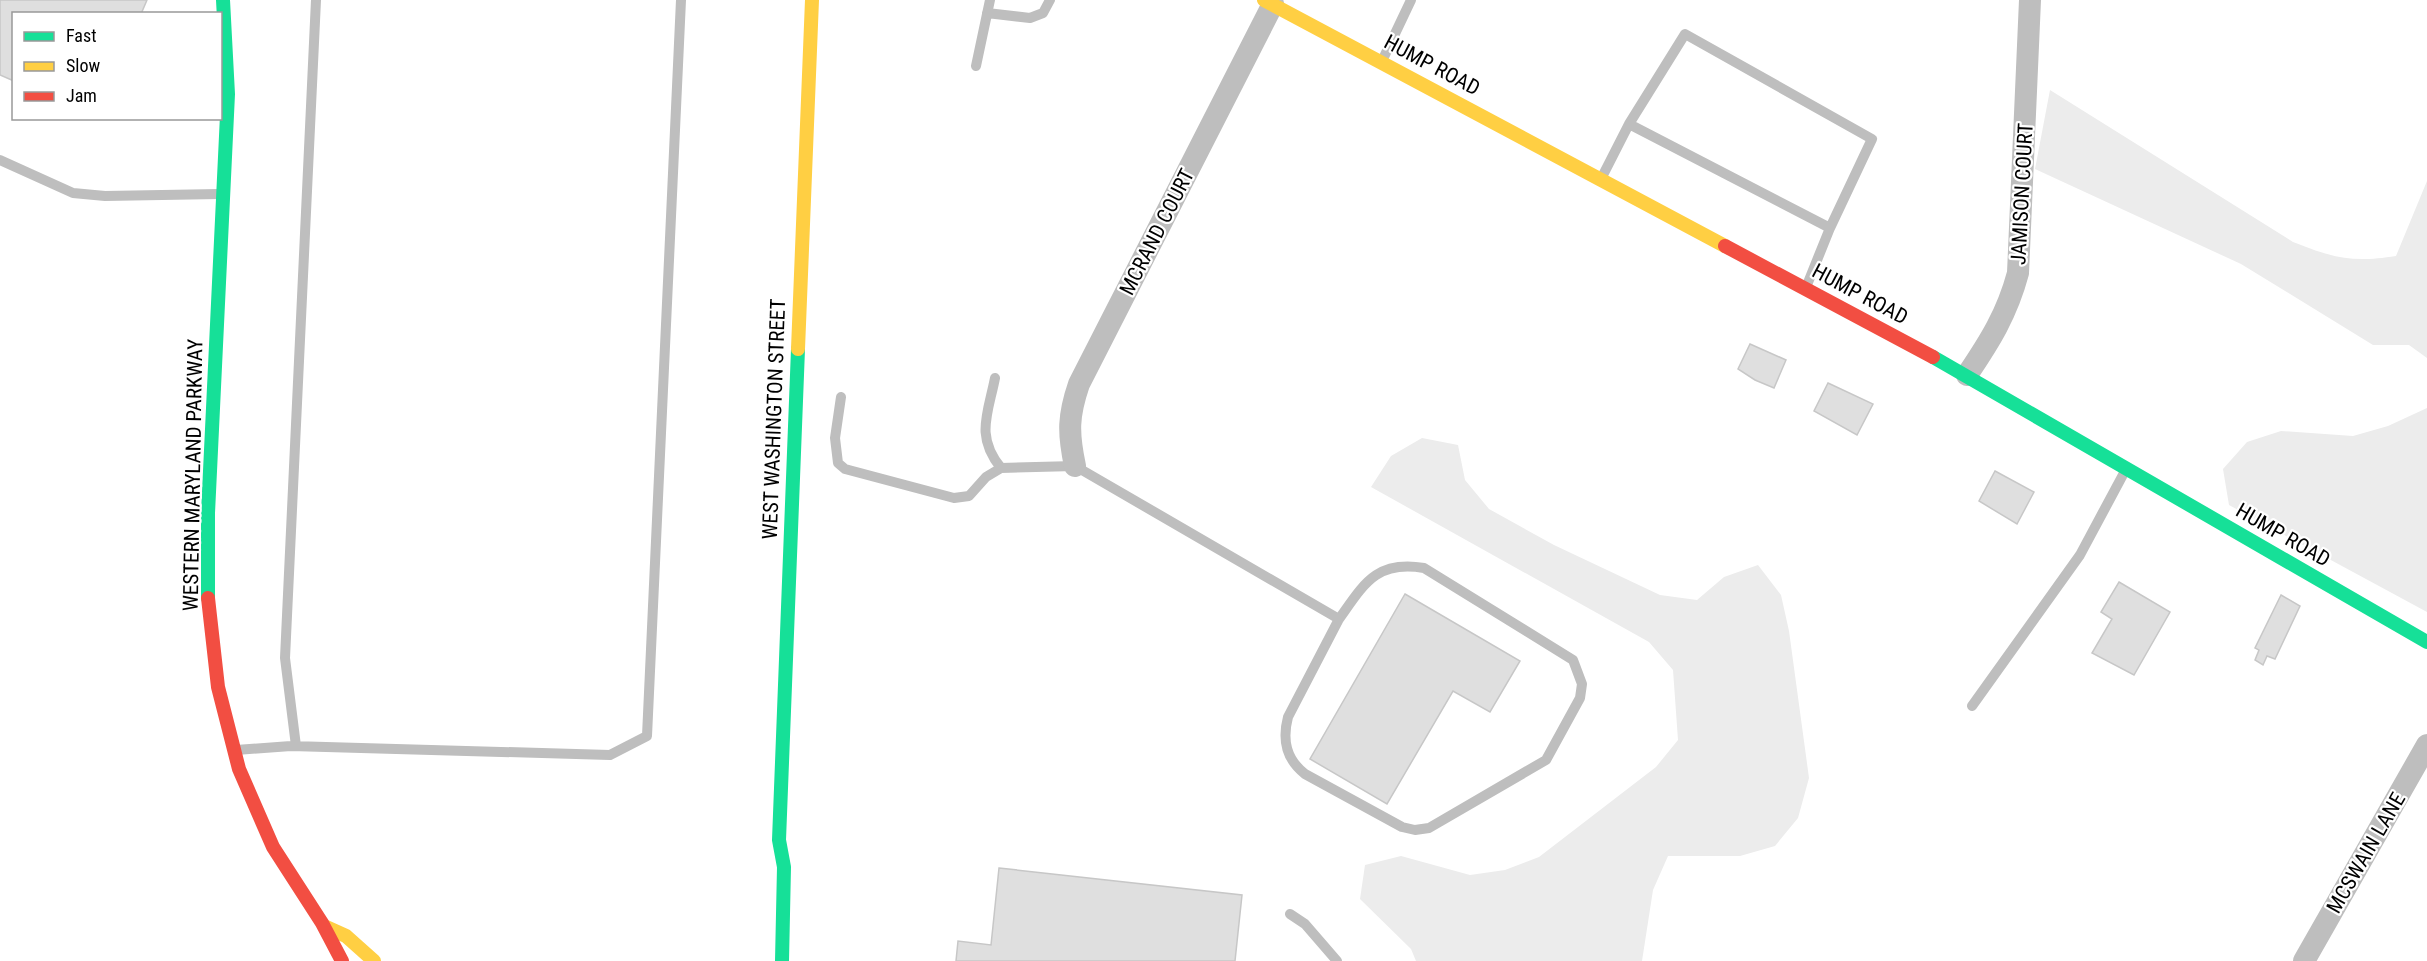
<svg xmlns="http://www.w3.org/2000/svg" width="2427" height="961" viewBox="0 0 2427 961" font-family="'Roboto Condensed',sans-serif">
<rect width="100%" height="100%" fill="#fff"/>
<path fill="#ececec" d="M 2050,90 L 2293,242 C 2334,258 2351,263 2396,256 L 2427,181 L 2427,358 L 2409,345 L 2373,345 L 2241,264 L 2035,169 Z
M 2427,408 L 2427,612 L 2229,505 L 2223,469 L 2247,442 L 2281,431 L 2353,436 L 2388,426 Z
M 1422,438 L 1458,445 L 1465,480 L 1489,509 L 1554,545 L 1660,595 L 1697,600 L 1724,577 L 1758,565 L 1781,595 L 1789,631 L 1809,778 L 1798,818 L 1775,846 L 1740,856 L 1668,856 L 1653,890 L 1642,961 L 1416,961 L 1411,949 L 1360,899 L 1365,865 L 1401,856 L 1470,875 L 1505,870 L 1539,857 L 1656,767 L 1678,740 L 1673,670 L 1649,642 L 1371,487 L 1391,456 Z"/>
<path fill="#dfdfdf" stroke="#c7c7c7" stroke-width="1.5" d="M 0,0 L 147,0 L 141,14 L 14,14 L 14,81 L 0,75 Z
M 1750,344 L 1786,360 L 1774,388 L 1755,380 L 1738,369 Z
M 1828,383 L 1873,404 L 1857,435 L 1814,411 Z
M 1995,471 L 2034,492 L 2017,524 L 1979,501 Z
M 2119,582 L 2170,612 L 2134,675 L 2092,653 L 2112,619 L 2101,612 Z
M 1405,594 L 1520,661 L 1490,712 L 1453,691 L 1387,804 L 1310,759 Z
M 2281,595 L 2300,606 L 2275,659 L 2267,656 L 2263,665 L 2255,660 L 2259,650 L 2255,648 Z
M 999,868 L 1242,895 L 1235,961 L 956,961 L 958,941 L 991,945 Z"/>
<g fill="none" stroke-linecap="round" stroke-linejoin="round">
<path stroke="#bebebe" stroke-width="10" d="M 987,13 L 1030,18 L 1043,13 L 1050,0
M 1383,59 L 1411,0
M 976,66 L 990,0
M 1629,124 L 1685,34 L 1872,139 L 1830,228
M 0,160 L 73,193 L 105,196 L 219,194
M 1602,177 L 1629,124 L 1830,228 L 1807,285
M 995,378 C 988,414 975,436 1001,468
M 841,397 L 835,438 L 838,463 L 845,469 L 954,498 L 969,496 L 986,477 L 1001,468 L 1075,466 L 1339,619 L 1288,717 C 1282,740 1286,759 1305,774 L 1402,827 L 1415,830 L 1429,828 L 1546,760 L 1580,698 L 1582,684 L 1573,660 L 1424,568 C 1376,560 1364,584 1339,619
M 1972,706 L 2080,555 L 2125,471
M 296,746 L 285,658 L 316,0
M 236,750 L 291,746 L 610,755 L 647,736 L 681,0
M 1290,914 L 1305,924 L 1337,961"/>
<path stroke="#bebebe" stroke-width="22" d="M 1967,375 C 1990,341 2007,314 2018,273 L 2030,0
M 1075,466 C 1068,433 1068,416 1079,384 L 1273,4
M 2304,961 L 2427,745"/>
<path stroke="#16e098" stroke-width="14" d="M 1933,357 L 2427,642
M 208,598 L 208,513 L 228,94 L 223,0
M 782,961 L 784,867 L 779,840 L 798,349"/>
<path stroke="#ffcf43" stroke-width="14" d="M 1264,0 L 1725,246
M 798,349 L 812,0
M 326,927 L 346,936 L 374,961"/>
<path stroke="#f24e42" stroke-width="14" d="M 1725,246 L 1933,357
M 208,598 L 218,687 L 239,769 L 273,847 L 322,923 L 342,961"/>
</g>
<g text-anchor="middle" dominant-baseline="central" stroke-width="4.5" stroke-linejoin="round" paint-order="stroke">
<g font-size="21" fill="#000" stroke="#fff">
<text transform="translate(1432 65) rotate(28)">HUMP ROAD</text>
<text transform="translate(2022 194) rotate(-87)">JAMISON COURT</text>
<text transform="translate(1157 232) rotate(-63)">MCRAND COURT</text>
<text transform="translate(1860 294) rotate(28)">HUMP ROAD</text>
<text transform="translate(774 419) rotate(-88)">WEST WASHINGTON STREET</text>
<text transform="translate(193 475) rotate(-89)">WESTERN MARYLAND PARKWAY</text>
<text transform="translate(2283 535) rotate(30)">HUMP ROAD</text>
<text transform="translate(2366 853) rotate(-60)">MCSWAIN LANE</text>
</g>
</g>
<rect x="12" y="12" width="210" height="108" fill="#ffffff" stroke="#999999" stroke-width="1.5"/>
<rect x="24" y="32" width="30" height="9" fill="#16e098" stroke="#999999" stroke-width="1.5"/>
<text x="66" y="42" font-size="18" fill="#000000">Fast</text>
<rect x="24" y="62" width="30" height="9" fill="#ffcf43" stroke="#999999" stroke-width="1.5"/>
<text x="66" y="72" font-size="18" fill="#000000">Slow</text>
<rect x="24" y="92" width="30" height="9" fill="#f24e42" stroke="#999999" stroke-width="1.5"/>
<text x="66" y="102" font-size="18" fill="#000000">Jam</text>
</svg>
